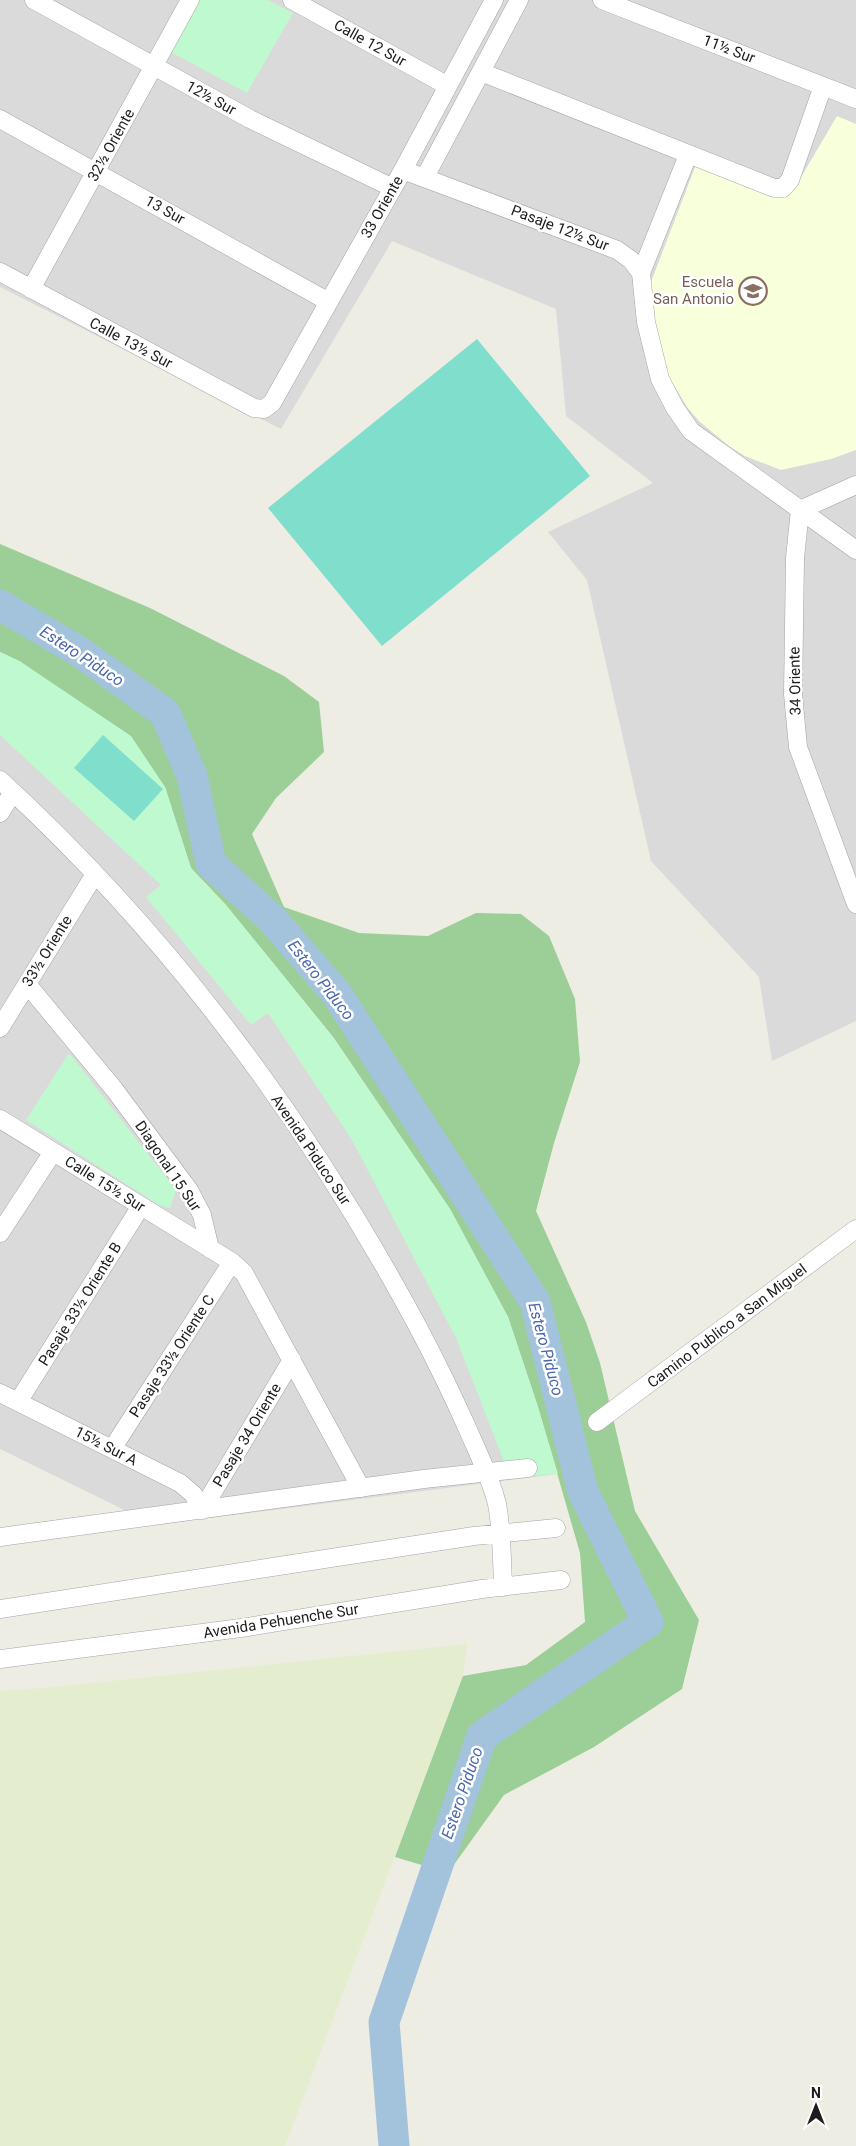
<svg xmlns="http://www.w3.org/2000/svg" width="856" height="2146" viewBox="0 0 856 2146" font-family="Roboto,sans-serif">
<rect width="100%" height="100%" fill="#eeede3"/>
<path fill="#dbdada" d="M 0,0 L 856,0 L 856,1021 L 772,1061 L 759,977 L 651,861 L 587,580 L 548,532 L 653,483 L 566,416 L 556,309 L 392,241 L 281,429 L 0,287 Z
M 0,652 L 131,736 L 538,1407 L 558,1474 L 155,1525 L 0,1449 Z"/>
<path fill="#f8ffdb" d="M 837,116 L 856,124 L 856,450 L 831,459 L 781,470 L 745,456 L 729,446 L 700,422 L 687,407 L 668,375 L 660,357 L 650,301 L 651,282 L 697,162 L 797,184 Z"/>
<path fill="#e4edcd" d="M 467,1644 L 463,1676 L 285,2146 L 0,2146 L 0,1691 L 44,1688 Z"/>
<path fill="#9cce97" d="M 0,544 L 150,608 L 284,676 L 319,702 L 324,752 L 276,798 L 252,834 L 284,907 L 359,933 L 428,936 L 476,913 L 521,914 L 549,936 L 575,999 L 580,1062 L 554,1143 L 536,1211 L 586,1322 L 600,1363 L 635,1511 L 699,1620 L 682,1689 L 594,1747 L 504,1795 L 448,1873 L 395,1857 L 463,1676 L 526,1665 L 585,1622 L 580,1553 L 538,1407 L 508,1317 L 450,1209 L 333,1037 L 226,905 L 191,868 L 165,787 L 21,662 L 0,652 Z"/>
<path fill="#bff9cf" d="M 197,0 L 268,0 L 293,13 L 247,93 L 169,51 Z
M 0,652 L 21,662 L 131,736 L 165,787 L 191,868 L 226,905 L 333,1037 L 450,1209 L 508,1317 L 538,1407 L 558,1474 L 510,1477 L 456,1338 L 352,1140 L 268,1013 L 251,1025 L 146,897 L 161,885 L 0,735 Z
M 69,1053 L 176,1190 L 170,1208 L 159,1205 L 26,1120 Z"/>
<path fill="#80decd" d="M 477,339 L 590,476 L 382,646 L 268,508 Z
M 103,735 L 163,789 L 134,821 L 74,768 Z"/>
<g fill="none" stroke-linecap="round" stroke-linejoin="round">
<path stroke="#a3c3dc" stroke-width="31" d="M 0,605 L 80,652 L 165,713 L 192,776 L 211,864 L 272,919 L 336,993 L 535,1302 L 583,1492 L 648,1622 L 482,1736 L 384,2022 L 394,2146"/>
<defs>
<path id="street" d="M 34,0 L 250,119 L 393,188
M 292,0 L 448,86
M 602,0 L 856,99
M 481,72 L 774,188 L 783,188 L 790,180 L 823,86
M 0,119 L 329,302
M 403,170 L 617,250 L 631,260 L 641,273 L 646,322 L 660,379 L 675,408 L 691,431 L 856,550
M 425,177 L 519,0
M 0,272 L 254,408 L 264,409 L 272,403 L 403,170 L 494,0
M 641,273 L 688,155
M 31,289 L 190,0
M 856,485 L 800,510 L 795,558 L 793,694 L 798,747 L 856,904
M 0,780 C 170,936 309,1124 418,1327 C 436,1361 453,1396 469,1432 C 479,1455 491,1479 497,1504 C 502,1531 502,1560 503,1587
M 0,813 L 13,792
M 27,984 L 114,1089 L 189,1190 L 202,1215 L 210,1249
M 0,1028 L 95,874
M 0,1119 L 232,1262 L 244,1273 L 361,1488
M 0,1233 L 53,1152
M 0,1393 L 180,1483 L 193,1494 L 202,1510
M 18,1402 L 141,1206
M 597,1422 L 856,1229
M 112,1449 L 232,1262
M 202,1510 L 292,1360
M 0,1537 L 424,1479 L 528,1468
M 0,1609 L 474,1536 L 556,1528
M 0,1659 L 241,1628 L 482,1589 L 561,1580"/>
</defs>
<use href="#street" stroke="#a4a4a4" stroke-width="19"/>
<use href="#street" stroke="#fff" stroke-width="18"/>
</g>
<defs>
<symbol id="school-ring" viewBox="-11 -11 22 22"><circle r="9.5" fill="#fff" stroke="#8d6e63" stroke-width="1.5"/><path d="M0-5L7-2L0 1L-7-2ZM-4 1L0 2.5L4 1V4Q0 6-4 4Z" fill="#8d6e63"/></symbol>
</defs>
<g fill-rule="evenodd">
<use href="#school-ring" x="737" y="275" width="32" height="32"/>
</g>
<g text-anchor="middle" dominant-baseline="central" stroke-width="5" stroke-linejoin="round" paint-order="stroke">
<g font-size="15" fill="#1d1d1d" stroke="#fff">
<text transform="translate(370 43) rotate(29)">Calle 12 Sur</text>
<text transform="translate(729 49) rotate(21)">11½ Sur</text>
<text transform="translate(211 98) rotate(29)">12½ Sur</text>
<text transform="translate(111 145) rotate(-61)">32½ Oriente</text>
<text transform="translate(382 207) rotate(-60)">33 Oriente</text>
<text transform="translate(165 210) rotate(29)">13 Sur</text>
<text transform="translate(560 228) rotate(21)">Pasaje 12½ Sur</text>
<text transform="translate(131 343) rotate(28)">Calle 13½ Sur</text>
<text transform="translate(795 681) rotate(-91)">34 Oriente</text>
<text transform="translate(47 951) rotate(-58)">33½ Oriente</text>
<text transform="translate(311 1150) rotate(56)">Avenida Piduco Sur</text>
<text transform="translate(168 1166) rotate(56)">Diagonal 15 Sur</text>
<text transform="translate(105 1184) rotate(32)">Calle 15½ Sur</text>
<text transform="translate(80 1304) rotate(-58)">Pasaje 33½ Oriente B</text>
<text transform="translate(727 1326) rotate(-37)">Camino Publico a San Miguel</text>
<text transform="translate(172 1356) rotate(-57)">Pasaje 33½ Oriente C</text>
<text transform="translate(247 1435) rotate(-59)">Pasaje 34 Oriente</text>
<text transform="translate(106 1446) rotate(27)">15½ Sur A</text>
<text transform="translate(281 1621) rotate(-9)">Avenida Pehuenche Sur</text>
</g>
<g font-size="15" fill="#785e54" stroke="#fff" text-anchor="end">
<text x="734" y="282">Escuela<tspan x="734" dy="17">San Antonio</tspan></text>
</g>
<g font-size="16" font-style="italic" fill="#4a67ac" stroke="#fff">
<text transform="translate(82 656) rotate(33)">Estero Piduco</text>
<text transform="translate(321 980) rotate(52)">Estero Piduco</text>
<text transform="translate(546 1349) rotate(75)">Estero Piduco</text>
<text transform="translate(462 1793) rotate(-71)">Estero Piduco</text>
</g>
</g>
<g transform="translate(816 2106)" stroke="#ffffff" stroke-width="4" paint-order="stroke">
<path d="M0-4L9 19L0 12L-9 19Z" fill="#1d1d1d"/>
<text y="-8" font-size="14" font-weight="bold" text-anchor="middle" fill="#1d1d1d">N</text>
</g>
</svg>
